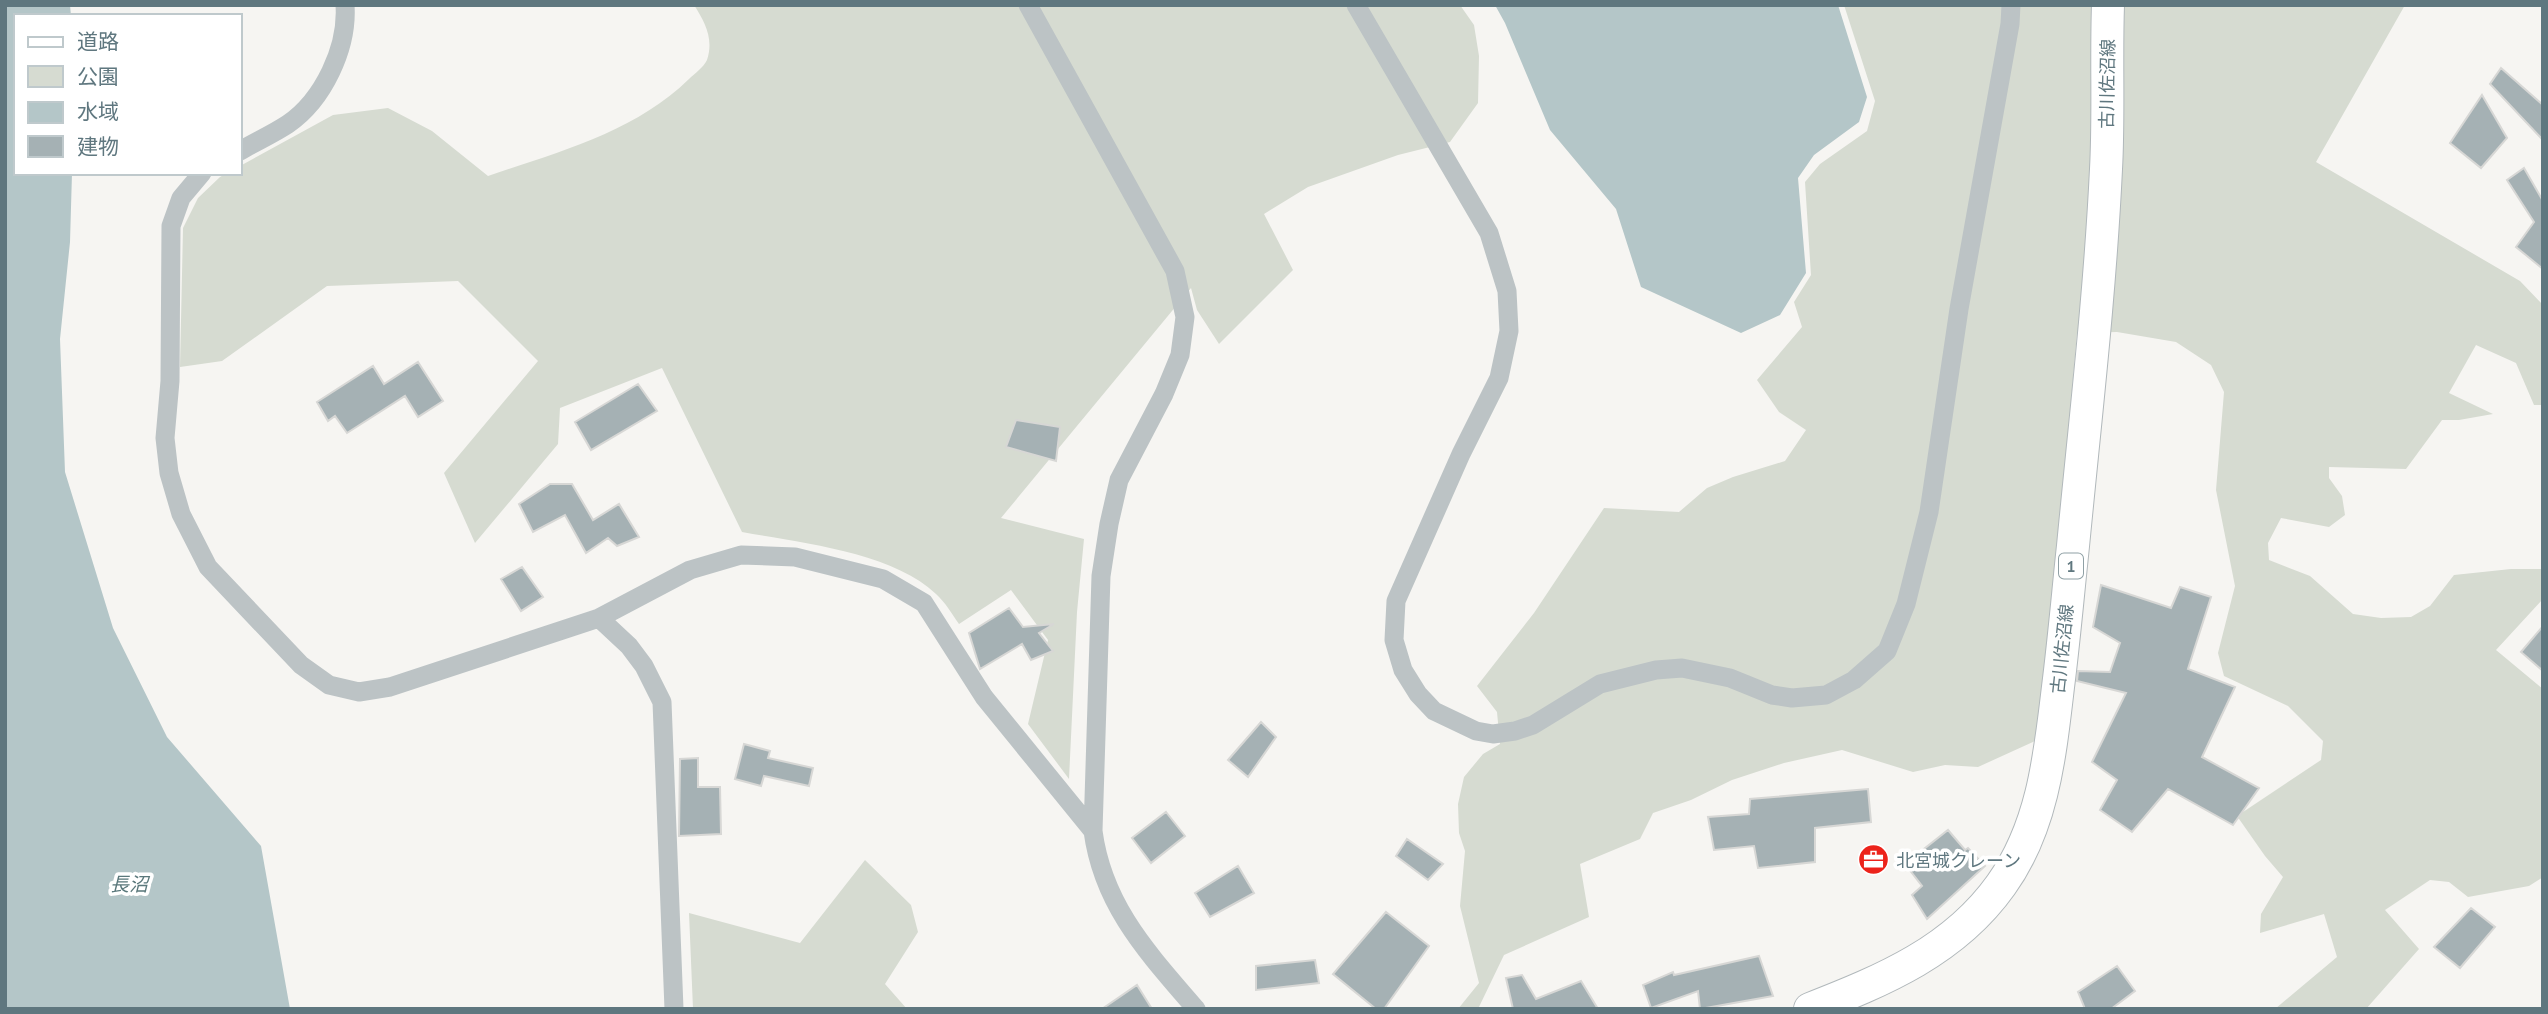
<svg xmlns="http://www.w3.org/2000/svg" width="2548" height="1014" viewBox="0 0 2548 1014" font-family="'PT Sans','Noto Sans JP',sans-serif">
<rect width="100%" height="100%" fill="#f6f5f2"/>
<path fill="#d6dbd1" d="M 694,5 L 1460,5 L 1474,25 L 1479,56 L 1478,103 L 1450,142 L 1398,155 L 1308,187 L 1264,214 L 1293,270 L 1219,344 L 1197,310 L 1191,288 L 1001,518 L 1084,539 L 1077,612 L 1069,779 L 1028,724 L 1048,640 L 1011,590 L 959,624 C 952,614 945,602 936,594 C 892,552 801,543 742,532 L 662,368 L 560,408 L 558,444 L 475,543 L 444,473 L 538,361 L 458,281 L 327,286 L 222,361 L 180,367 L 183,228 L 198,198 L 220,177 L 227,173 L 240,173 L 240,166 L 333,115 L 388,108 L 432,131 L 488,176 C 558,152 635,132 689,79 C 694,74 704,67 707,60 C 714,39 705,22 694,5 Z
M 1844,5 L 2405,5 L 2316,162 L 2520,281 L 2543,305 L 2543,405 L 2534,405 L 2516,363 L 2476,345 L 2449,393 L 2493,414 L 2459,420 L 2442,420 L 2406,469 L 2329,467 L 2329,478 L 2342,496 L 2345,515 L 2329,527 L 2281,518 L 2268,543 L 2269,560 L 2310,576 L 2353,614 L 2381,618 L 2411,617 L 2430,606 L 2454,575 L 2511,569 L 2543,569 L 2543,599 L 2496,650 L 2543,689 L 2543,877 L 2529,886 L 2468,897 L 2449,882 L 2430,880 L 2385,910 L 2419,949 L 2366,1009 L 2275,1009 L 2337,957 L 2324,914 L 2260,933 L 2261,914 L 2283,877 L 2265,856 L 2237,816 L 2321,760 L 2323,741 L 2288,706 L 2224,676 L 2218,653 L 2235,586 L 2216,490 L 2224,392 L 2211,365 L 2176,342 L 2117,332 L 2077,333 L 2054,599 L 2035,741 L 1978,767 L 1945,765 L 1913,772 L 1842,750 L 1784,763 L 1732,780 L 1691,800 L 1653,813 L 1640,839 L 1580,864 L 1589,917 L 1504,955 L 1478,1009 L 1458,1009 L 1479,983 L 1460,906 L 1465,851 L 1459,833 L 1458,804 L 1464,777 L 1483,754 L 1500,744 L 1497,712 L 1477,686 L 1534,613 L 1604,508 L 1679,512 L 1707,488 L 1733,477 L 1785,461 L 1806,430 L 1779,412 L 1757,380 L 1802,327 L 1794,302 L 1811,275 L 1805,182 L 1820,164 L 1867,131 L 1875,101 Z
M 865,860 L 911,905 L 918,932 L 885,984 L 907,1009 L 693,1009 L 689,913 L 800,943 Z"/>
<path fill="#b4c6c8" d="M 5,5 L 70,5 L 71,16 L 16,16 L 16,173 L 72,173 L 70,242 L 60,339 L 65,472 L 113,628 L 167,737 L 261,846 L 290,1009 L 5,1009 Z
M 1495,5 L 1838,5 L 1867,97 L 1859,122 L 1814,155 L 1798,178 L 1806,273 L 1780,315 L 1741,333 L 1641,287 L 1616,209 L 1550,130 L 1505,23 Z"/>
<path fill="#a5b1b4" stroke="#d7d7d5" stroke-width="2" d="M 2501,68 L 2543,105 L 2543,140 L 2490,84 Z
M 2482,95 L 2507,138 L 2481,168 L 2450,143 Z
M 2524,168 L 2543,201 L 2543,269 L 2516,247 L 2534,222 L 2507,180 Z
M 418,362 L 443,401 L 418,417 L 405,396 L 347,433 L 335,416 L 328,421 L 317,402 L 373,366 L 384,384 Z
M 638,384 L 657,411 L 591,450 L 575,422 Z
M 1016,420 L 1060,427 L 1056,461 L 1006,447 Z
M 550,484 L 572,484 L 593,520 L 619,504 L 639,537 L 617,546 L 608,538 L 586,553 L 565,515 L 533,532 L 519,504 Z
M 522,567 L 543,597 L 521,611 L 501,579 Z
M 2101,585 L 2171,608 L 2180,587 L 2211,597 L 2188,669 L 2235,687 L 2202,757 L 2259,788 L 2233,825 L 2168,789 L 2132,832 L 2100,810 L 2117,780 L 2092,762 L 2126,693 L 2077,681 L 2078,671 L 2110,672 L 2120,643 L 2093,627 Z
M 1009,608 L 1023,627 L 1054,624 L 1039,633 L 1053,651 L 1031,660 L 1022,644 L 980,669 L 969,633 Z
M 2543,626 L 2543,671 L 2521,652 Z
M 1261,722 L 1276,737 L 1248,777 L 1228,760 Z
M 744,744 L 770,751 L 768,758 L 813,768 L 809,786 L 764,776 L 761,786 L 735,779 Z
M 698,758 L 698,787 L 720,787 L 721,834 L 679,836 L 680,759 Z
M 1868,789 L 1871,822 L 1815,828 L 1815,862 L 1758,868 L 1754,846 L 1714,850 L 1708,817 L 1749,814 L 1750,799 Z
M 1166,812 L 1185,836 L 1151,863 L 1132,838 Z
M 1948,830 L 1965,850 L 1968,848 L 1985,866 L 1927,919 L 1912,895 L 1922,886 L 1905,864 Z
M 1407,839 L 1443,864 L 1428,880 L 1396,856 Z
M 1238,866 L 1254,893 L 1210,917 L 1195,893 Z
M 2471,908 L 2495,927 L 2460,968 L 2434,947 Z
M 1386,912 L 1429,946 L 1384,1009 L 1376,1009 L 1333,974 Z
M 1759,956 L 1773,996 L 1700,1009 L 1698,991 L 1651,1008 L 1643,985 L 1673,972 L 1674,975 Z
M 1315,960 L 1319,983 L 1256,990 L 1256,966 Z
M 2117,966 L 2135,991 L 2111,1009 L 2085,1009 L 2078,992 Z
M 1522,975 L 1536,999 L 1581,981 L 1598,1009 L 1513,1009 L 1506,978 Z
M 1137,985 L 1152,1009 L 1102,1009 Z"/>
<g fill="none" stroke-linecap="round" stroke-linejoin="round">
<defs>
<path id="primary" d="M 1810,1009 C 1884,980 1954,951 2001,885 C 2043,827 2050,755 2058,687 C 2064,640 2068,593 2073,546 C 2085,421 2100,295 2106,169 C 2109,115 2106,60 2108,5"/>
</defs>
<use href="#primary" stroke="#b1b8bb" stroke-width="34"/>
<path stroke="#bcc3c5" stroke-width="19" d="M 1028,5 L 1175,271 L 1185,317 L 1180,355 L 1164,394 L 1119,480 L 1109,524 L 1101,576 L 1093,831 C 1103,906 1148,953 1196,1009
M 1356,5 L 1489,233 L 1507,291 L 1509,331 L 1499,378 L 1461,454 L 1396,601 L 1394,640 L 1403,670 L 1418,694 L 1434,711 L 1476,731 L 1493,734 L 1515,731 L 1533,725 L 1600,684 L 1656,670 L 1682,668 L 1730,678 L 1772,695 L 1792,698 L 1826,695 L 1854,680 L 1887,651 L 1906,604 L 1929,512 L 1959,309 L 2010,24 L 2011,5
M 240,151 C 255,142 273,134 288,124 C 323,100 348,48 345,5
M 202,173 L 181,198 L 171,226 L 170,381 L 165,438 L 169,473 L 181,514 L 208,567 L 301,665 L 329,685 L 359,692 L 390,687 L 599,618 L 690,570 L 741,555 L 795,557 L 883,579 L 924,603 L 984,697 L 1093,831
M 599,618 L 629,646 L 644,666 L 662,702 L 674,1009"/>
<use href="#primary" stroke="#fff" stroke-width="32"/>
</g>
<defs>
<symbol id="office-disc" viewBox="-11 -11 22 22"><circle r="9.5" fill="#ec231b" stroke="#fff"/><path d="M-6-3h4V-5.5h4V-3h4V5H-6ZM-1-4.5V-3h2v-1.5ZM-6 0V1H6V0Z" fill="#fff"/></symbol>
</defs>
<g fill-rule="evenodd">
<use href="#office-disc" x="1856" y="842" width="35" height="35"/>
</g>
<g text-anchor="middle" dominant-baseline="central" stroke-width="7" stroke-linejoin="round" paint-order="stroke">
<rect fill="#fff" stroke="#8fa0a5" stroke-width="2" x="2059" y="553.5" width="24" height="25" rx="5"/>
<g font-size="16" font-weight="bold" fill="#5f777f">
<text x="2071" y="566">1</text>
</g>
<g font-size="18" fill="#5f777f" stroke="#fff">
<text transform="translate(2107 84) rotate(-89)">古川佐沼線</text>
<text transform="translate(2062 649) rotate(-84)">古川佐沼線</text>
</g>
<g font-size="18" fill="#5f777f" stroke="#fff" text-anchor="start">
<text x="1896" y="860">北宮城クレーン</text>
</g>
<g font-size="19" font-style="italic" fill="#5a787b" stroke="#fff">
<text x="129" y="884">長沼</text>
</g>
</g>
<rect width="2548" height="1014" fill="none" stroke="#5f777f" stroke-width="14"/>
<rect x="14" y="14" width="228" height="161" fill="#ffffff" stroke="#bfc9cc" stroke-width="2"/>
<rect x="28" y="37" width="35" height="10" fill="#ffffff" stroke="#bfc9cc" stroke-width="2"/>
<text x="77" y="49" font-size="21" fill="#5f777f">道路</text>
<rect x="28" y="66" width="35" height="21" fill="#d6dbd1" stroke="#bfc9cc" stroke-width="2"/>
<text x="77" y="84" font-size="21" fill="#5f777f">公園</text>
<rect x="28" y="102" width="35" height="21" fill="#b4c6c8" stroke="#bfc9cc" stroke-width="2"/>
<text x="77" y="119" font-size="21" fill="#5f777f">水域</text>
<rect x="28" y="136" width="35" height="21" fill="#a5b1b4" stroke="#bfc9cc" stroke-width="2"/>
<text x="77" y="154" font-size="21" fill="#5f777f">建物</text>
</svg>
